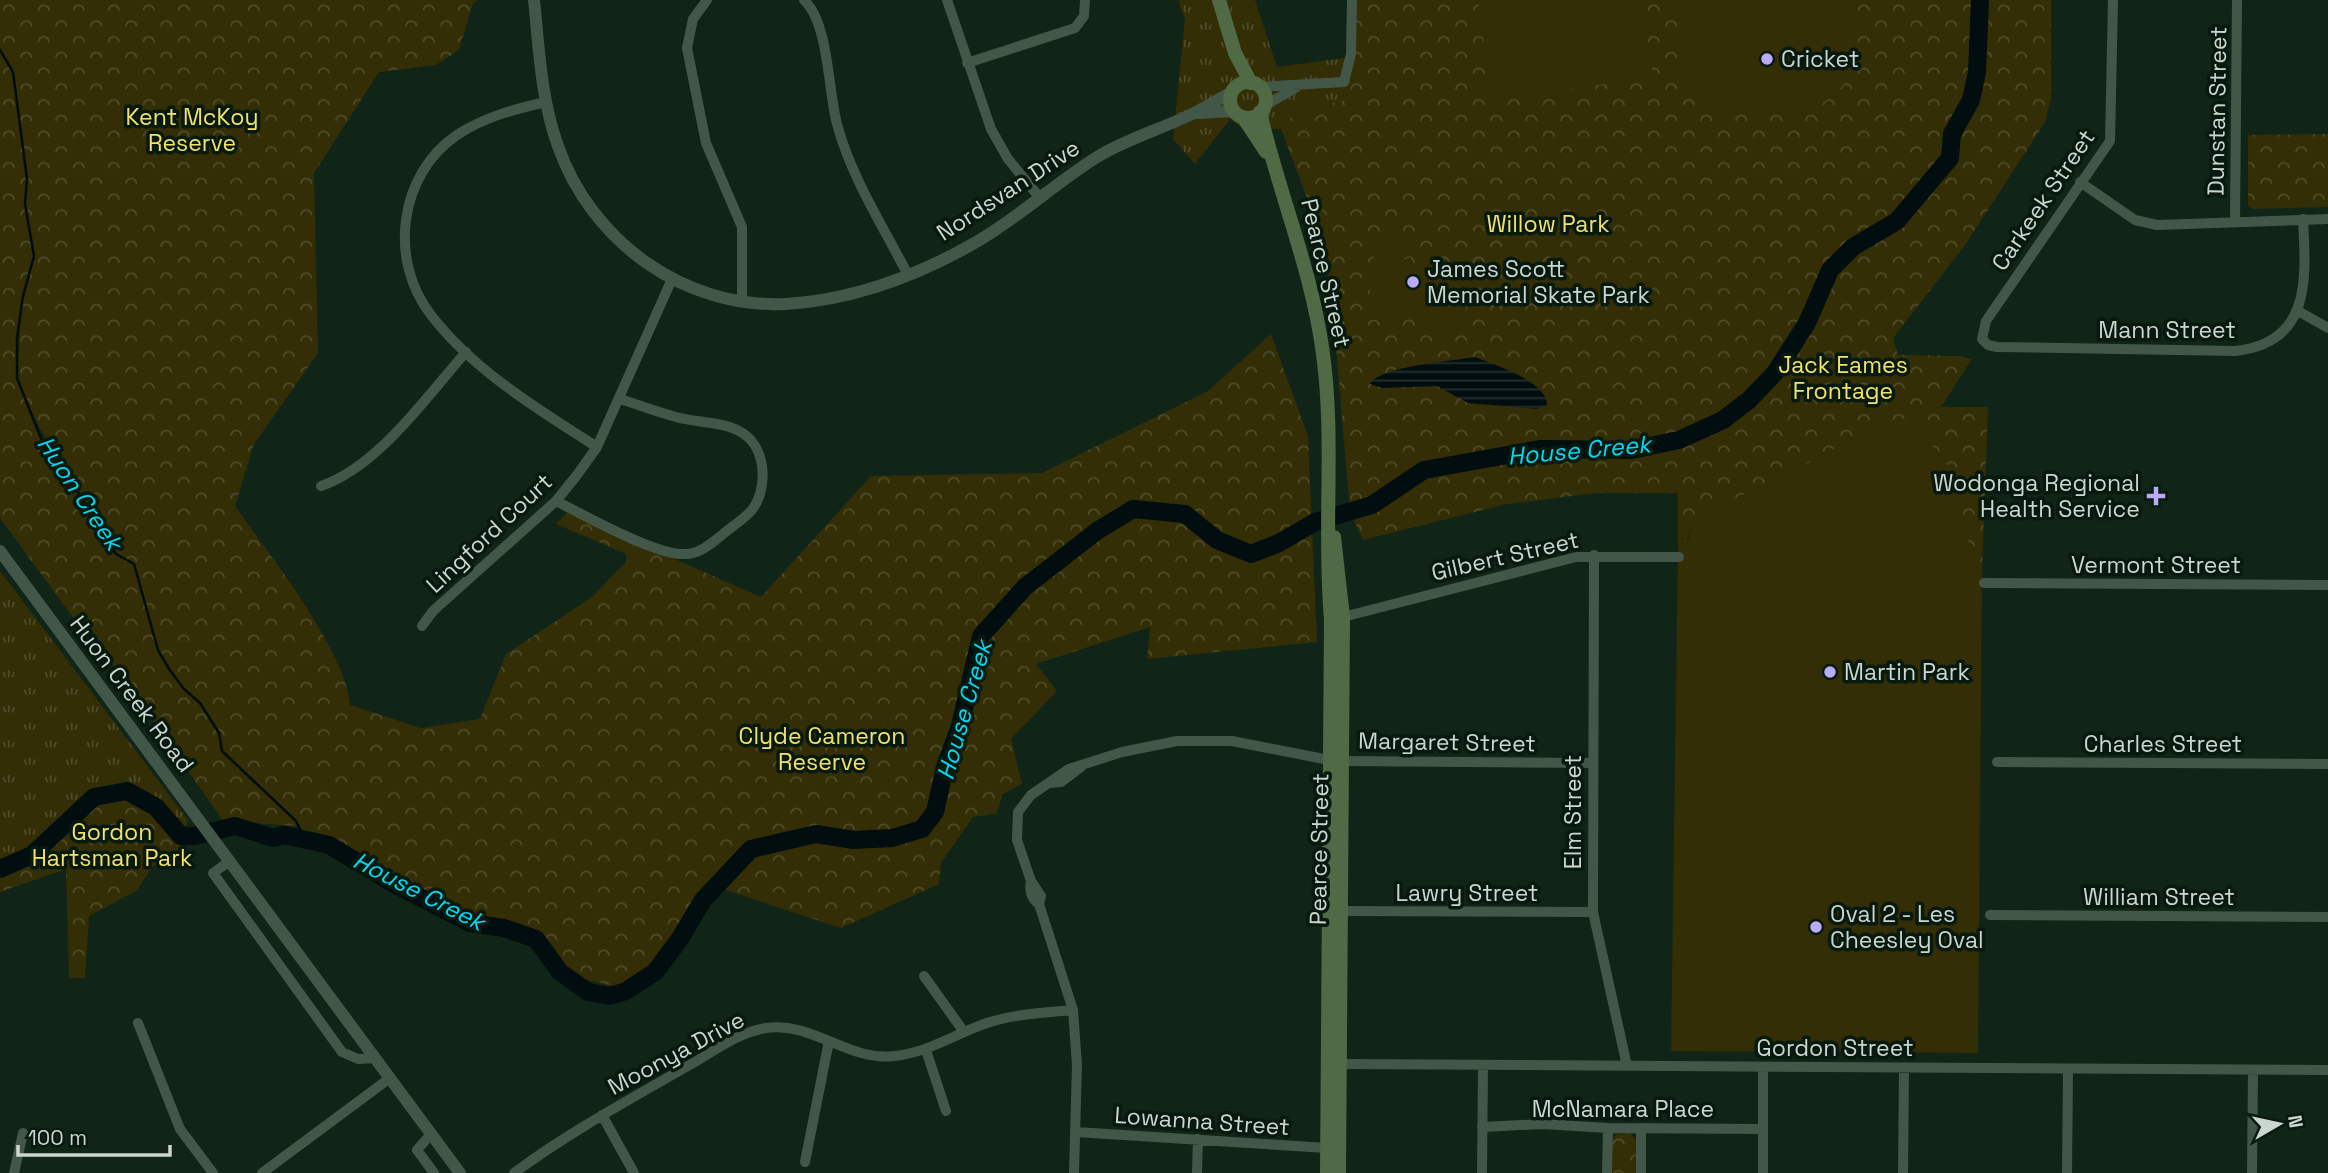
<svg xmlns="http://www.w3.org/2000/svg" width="2328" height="1173" viewBox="0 0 2328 1173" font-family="'Space Grotesk',sans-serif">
<defs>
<pattern id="grass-tufts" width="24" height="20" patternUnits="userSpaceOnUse" patternTransform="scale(1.75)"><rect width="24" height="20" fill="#332e06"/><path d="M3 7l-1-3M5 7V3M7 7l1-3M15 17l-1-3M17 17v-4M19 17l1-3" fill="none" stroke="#4f4c29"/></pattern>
<pattern id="park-crowns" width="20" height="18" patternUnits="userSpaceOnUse" patternTransform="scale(1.75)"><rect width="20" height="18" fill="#332e06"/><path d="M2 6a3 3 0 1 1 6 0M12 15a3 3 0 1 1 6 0" fill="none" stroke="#4f4c29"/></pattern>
<pattern id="water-rules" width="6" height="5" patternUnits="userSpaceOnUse" patternTransform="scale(1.75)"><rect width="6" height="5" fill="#010d0f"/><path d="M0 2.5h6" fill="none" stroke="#253031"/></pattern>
</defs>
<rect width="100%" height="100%" fill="#112418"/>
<path fill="url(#grass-tufts)" d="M 1178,0 L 1255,0 L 1277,67 L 1352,57 L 1351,100 C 1325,105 1297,106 1281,129 L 1242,128 L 1230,119 L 1195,164 L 1173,139 L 1185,19 Z
M 0,571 L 188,820 L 181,836 L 156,807 L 94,798 L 32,855 L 0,869 Z"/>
<path fill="url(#park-crowns)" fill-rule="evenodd" d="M 0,0 L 478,0 L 473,3 L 459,50 L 436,65 L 379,72 L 314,173 L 318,353 L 254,444 L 235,506 C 268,553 346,650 350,705 L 421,728 L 480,719 L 506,654 L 592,597 L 627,561 L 626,554 L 556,524 L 568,512 L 761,597 L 871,476 L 1042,473 L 1208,391 L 1271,334 L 1308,436 L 1317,642 L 1147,659 L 1150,627 L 1036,664 L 1057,691 L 1011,739 L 1022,784 L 1003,794 L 996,814 L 973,817 L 941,863 L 939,884 L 841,928 L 720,888 L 685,921 L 664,953 L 634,983 L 621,988 L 571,976 L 531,943 L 419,894 L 380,868 L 295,826 L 238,822 L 226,825 L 119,672 L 74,619 L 0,518 ZM 20,326 C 20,342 17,359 19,375 C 20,395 47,441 57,458 C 29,430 10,366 20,326 Z
M 1350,0 L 2051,0 L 2051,98 L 2045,122 L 1965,245 L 1893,338 L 1898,355 L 1959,356 L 1972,359 L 1941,407 L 1988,407 L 1982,574 L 1976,571 L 1858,435 L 1782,478 L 1696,516 L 1685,545 L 1678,545 L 1678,493 L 1597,493 L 1507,504 L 1363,540 L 1350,512 L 1331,287 L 1315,219 L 1281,129 C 1296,106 1325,104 1351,100 Z
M 2328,134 L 2328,207 L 2252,209 L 2248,205 L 2248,135 Z
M 127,791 C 156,807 178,822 185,856 L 153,866 L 136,891 L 89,916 L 85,978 L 69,978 L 66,869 L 0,892 L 0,869 L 32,855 L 94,797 Z
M 1617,1134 L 1630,1133 L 1636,1140 L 1637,1173 L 1610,1173 L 1611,1140 Z"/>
<path fill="#332e06" d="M 1478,0 L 1642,0 L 1653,77 L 1492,100 Z
M 1684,0 L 1849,0 C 1860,36 1862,79 1825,101 C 1814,108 1796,109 1783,111 C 1728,120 1676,109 1677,42 C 1677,28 1678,13 1684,0 Z
M 1389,238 L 1398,243 L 1403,260 L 1410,257 L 1416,269 L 1431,263 L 1447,267 L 1457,294 L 1462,297 L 1466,306 L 1465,320 C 1449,334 1429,326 1421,311 L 1407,310 L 1405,316 L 1395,322 L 1367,319 L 1375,247 L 1379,240 Z
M 1910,417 L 1951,470 L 1976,571 L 1982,574 L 1978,1053 L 1671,1051 L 1678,545 L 1688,540 L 1695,516 L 1782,478 L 1858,435 Z"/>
<path fill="url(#water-rules)" d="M 1475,357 C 1493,364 1548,382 1547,405 L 1537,409 L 1468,403 L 1437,386 L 1382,388 L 1370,384 C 1380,366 1453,361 1475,357 Z"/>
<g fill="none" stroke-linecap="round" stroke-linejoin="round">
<path stroke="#010d0f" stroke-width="2.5" d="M 0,50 L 13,72 L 27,179 L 25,204 L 34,256 L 23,296 L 17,338 L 17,378 L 42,441 L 59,461 L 116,554 L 134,564 L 158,650 L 169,669 L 184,689 L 200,703 L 219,733 L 222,751 L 296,821 L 305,840"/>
<path stroke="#010d0f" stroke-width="18" d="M 0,869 L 32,855 L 94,797 L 127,791 L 156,807 L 181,836 L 194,836 L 235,826 L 273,838 L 284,835 L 329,845 L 396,885 L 470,923 L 504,928 L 536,939 L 560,972 L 588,992 L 610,996 L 626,991 L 655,972 L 679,940 L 703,900 L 751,849 L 816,834 L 854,840 L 892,838 L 922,829 L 935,812 L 945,767 L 960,726 L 981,636 L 1025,587 L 1097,531 L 1133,509 L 1185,514 L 1217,540 L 1251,554 L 1279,543 L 1315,522 L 1372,505 L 1424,470 L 1540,449 L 1631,450 L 1679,440 L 1723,420 L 1749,400 L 1775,373 L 1807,323 L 1830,270 L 1853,247 L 1897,221 L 1950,158 L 1952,134 L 1971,100 L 1977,72 L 1980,0"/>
<path stroke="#435749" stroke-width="10" d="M 707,0 L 693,19 L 687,48 L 706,143 L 742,227 L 742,301
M 804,0 C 829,23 828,91 837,124 C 851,177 883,226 908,275
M 947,0 L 991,129 L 1008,159 L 1040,198
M 2113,0 L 2110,141 L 1986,321 L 1982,339 L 1988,345 L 1997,347 L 2235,351 C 2312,343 2306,278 2303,219
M 967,63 L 1075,28 L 1084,16 L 1085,0
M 1259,87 L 1344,82 L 1351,54 L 1352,0
M 546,102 C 515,109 484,117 457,135 C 399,174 388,260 431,315 C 474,371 538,409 597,447
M 1264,106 L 1297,87
M 2080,182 L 2135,220 L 2157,225 L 2328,219
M 2235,222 L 2237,0
M 2298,311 L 2328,328
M 321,486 C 378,467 427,396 466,352
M 556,501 C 584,515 657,556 685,554 C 700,554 710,544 722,535 C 731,527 743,520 751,511 C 768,491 767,450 744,434 C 726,421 696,423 676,417 C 657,412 639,405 620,399
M 1594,555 L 1593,912 L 1627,1066
M 1984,583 L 2328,585
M 1343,617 L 1576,557 L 1679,557
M 422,626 L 433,611 L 556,501 L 577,475 L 597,447 L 672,279
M 1343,761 L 1593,763
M 1997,762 L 2328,764
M 1050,783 L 1061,782 L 1081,767
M 230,861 L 213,873 L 342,1052 L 358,1059 L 375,1058
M 1031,881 L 1041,896 L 1039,904
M 1341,911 L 1593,912
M 1990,915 L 2328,917
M 924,976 L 964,1032
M 138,1023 L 180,1129 L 213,1173
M 926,1050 L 946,1111
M 1342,1064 L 2328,1070
M 602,1115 L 634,1173
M 1482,1127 L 1543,1124 L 1608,1128 L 1763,1129
M 1076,1132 L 1327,1148
M 431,1134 L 417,1150 L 434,1173
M 805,1162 L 829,1041
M 14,1173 L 23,1133
M 262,1173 L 390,1078
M 514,1173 C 568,1133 627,1101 686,1067 C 710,1054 738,1032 766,1028 C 812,1021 849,1062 894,1056 C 927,1053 953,1035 984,1024 C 1012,1014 1043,1013 1073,1010
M 1074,1173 L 1077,1065 L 1073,1010 L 1039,904 C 1031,899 1029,890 1031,881 L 1017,840 L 1018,812 L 1031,795 L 1069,769 L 1122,752 L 1177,741 L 1232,741 L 1329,760
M 1197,1173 L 1198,1139
M 1482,1173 L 1483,1065
M 1607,1173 L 1608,1128
M 1641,1173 L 1641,1128
M 1763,1173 L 1763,1067
M 1903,1173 L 1904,1068
M 2067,1173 L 2068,1069
M 2252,1173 L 2253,1070"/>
<path stroke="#435749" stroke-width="12" d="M 534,0 C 539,48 541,100 558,146 C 591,241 684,309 786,304 C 852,300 914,277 971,245 C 1016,220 1054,184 1097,157 C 1128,138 1162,129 1194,113 C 1207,107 1218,99 1231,93
M 1198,113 L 1234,111
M 0,551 L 460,1173"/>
<path stroke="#516a46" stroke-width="14" d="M 1219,0 L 1235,53 L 1251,83
M1230 100a18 18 0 1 1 36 0a18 18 0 1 1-36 0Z
M 1260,112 C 1279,194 1312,270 1323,354 C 1335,442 1323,530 1331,619 L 1327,1173
M 1243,117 L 1266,152
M 1334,537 L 1343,617 L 1339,1173"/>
</g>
<g fill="#b9abf7" stroke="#081a0f" stroke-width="2.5">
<circle cx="1767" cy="59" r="7"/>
<circle cx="1413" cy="282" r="7"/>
<path d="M2152.5 485.5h7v7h7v7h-7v7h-7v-7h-7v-7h7z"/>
<circle cx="1830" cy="672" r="7"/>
<circle cx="1816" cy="927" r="7"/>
</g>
<g text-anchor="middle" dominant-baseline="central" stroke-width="7" stroke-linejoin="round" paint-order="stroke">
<g font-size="23" fill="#cbd6ce" stroke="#081a0f" text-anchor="start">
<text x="1781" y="59">Cricket</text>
<text x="1427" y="269">James Scott<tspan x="1427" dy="26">Memorial Skate Park</tspan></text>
<text x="2140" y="483" text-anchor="end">Wodonga Regional<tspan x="2140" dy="26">Health Service</tspan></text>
<text x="1844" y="672">Martin Park</text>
<text x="1830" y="914">Oval 2 - Les<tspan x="1830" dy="26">Cheesley Oval</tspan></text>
</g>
<g font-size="23" fill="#cbd6ce" stroke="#081a0f">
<text transform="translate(2217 111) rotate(-89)">Dunstan Street</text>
<text transform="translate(1008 190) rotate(-33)">Nordsvan Drive</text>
<text transform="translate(2043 200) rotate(-56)">Carkeek Street</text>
<text transform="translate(1326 273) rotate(77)">Pearce Street</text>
<text x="2167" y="330">Mann Street</text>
<text transform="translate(489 533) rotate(-43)">Lingford Court</text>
<text transform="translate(1505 556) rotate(-13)">Gilbert Street</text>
<text x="2156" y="565">Vermont Street</text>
<text transform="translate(132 694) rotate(53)">Huon Creek Road</text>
<text transform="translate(1447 742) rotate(1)">Margaret Street</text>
<text x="2163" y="744">Charles Street</text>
<text transform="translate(1573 812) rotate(-90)">Elm Street</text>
<text transform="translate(1319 849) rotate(-89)">Pearce Street</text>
<text x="1467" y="893">Lawry Street</text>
<text x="2159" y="897">William Street</text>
<text x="1835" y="1048">Gordon Street</text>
<text transform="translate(676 1053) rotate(-28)">Moonya Drive</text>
<text x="1623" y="1109">McNamara Place</text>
<text transform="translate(1202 1121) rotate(4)">Lowanna Street</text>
</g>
<g font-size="23" fill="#f2e16c" stroke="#081a0f">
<text x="192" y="117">Kent McKoy<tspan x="192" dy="26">Reserve</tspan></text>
<text x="1548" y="224">Willow Park</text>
<text x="1843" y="365">Jack Eames<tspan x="1843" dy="26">Frontage</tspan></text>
<text x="822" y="736">Clyde Cameron<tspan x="822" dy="26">Reserve</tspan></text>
<text x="112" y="832">Gordon<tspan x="112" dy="26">Hartsman Park</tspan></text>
</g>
<g font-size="24" font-style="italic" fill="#07d7f2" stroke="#081a0f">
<text transform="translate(1579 450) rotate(-5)">House Creek</text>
<text transform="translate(80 493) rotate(56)">Huon Creek</text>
<text transform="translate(964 710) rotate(-74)">House Creek</text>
<text transform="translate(419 891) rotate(27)">House Creek</text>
</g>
</g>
<g transform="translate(2279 1124) rotate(81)" stroke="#081a0f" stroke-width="5" paint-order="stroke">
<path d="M0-5L12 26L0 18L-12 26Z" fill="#cbd6ce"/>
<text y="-10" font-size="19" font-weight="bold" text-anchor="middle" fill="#cbd6ce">N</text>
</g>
<path d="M18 1145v10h152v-10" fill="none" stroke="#cbd6ce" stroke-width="3.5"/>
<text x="28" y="1145" font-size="21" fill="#cbd6ce" stroke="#081a0f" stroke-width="5" paint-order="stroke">100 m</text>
</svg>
